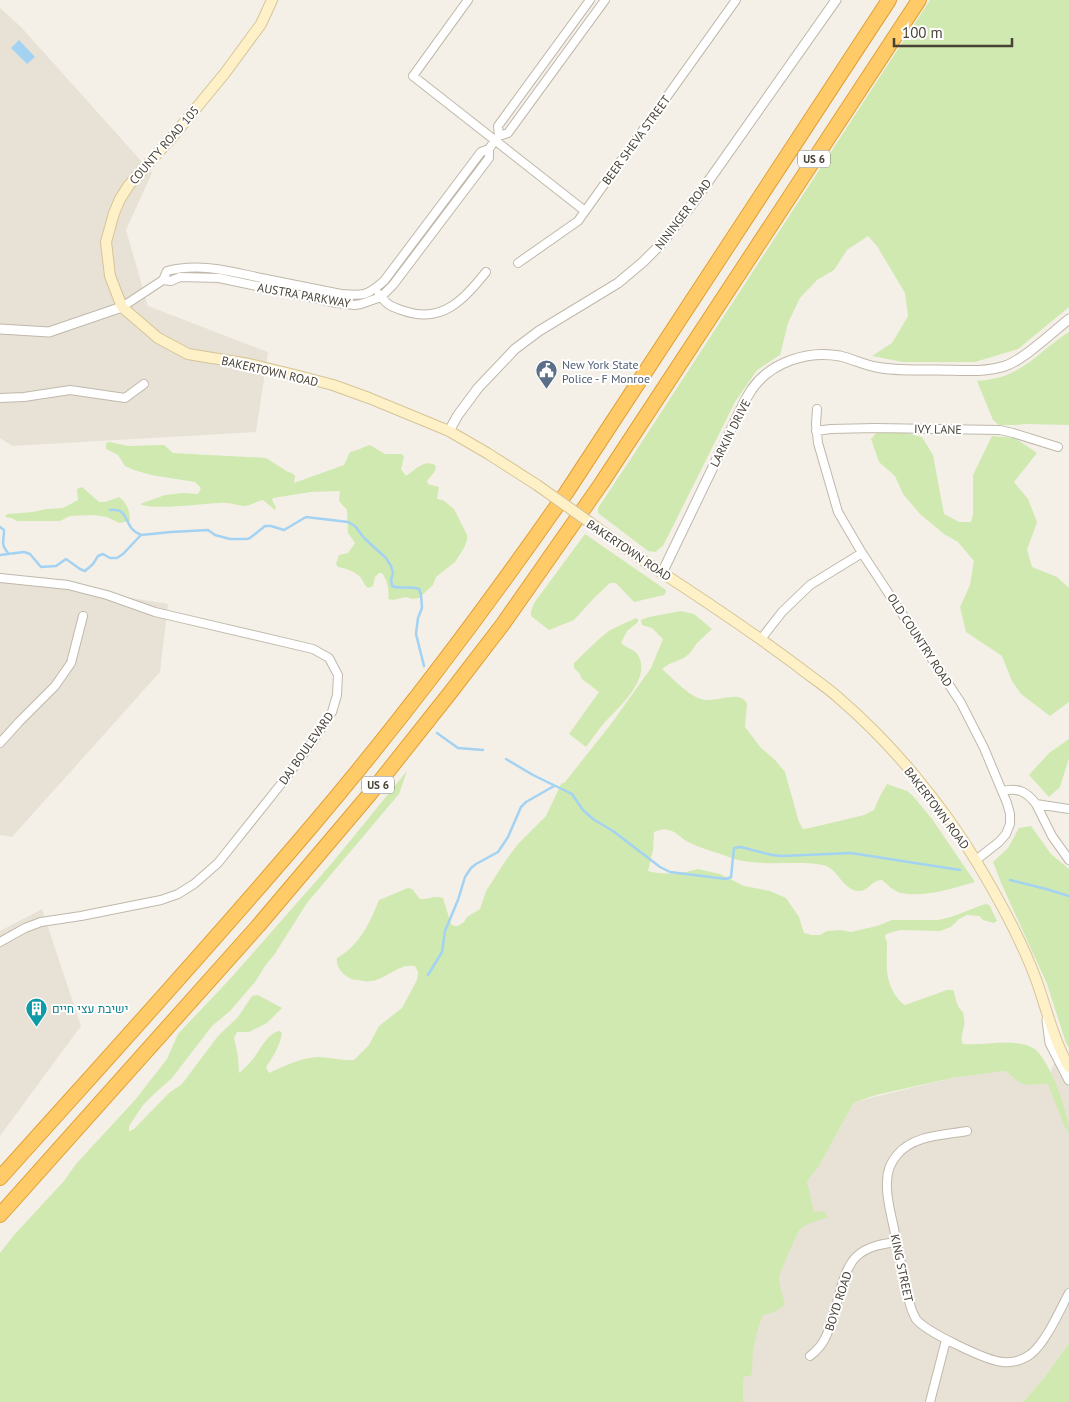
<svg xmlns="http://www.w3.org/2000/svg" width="1069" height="1402" viewBox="0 0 1069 1402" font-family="'PT Sans',Heebo,sans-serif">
<rect width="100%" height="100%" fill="#f4f0e8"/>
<path fill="#e8e2d6" d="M 0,8 L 21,27 L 152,173 L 126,230 L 148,306 L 268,352 L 256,432 L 12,446 L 0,438 Z
M 0,576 L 168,604 L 160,672 L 12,837 L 0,835 Z
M 42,909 L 81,1026 L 0,1136 L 0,931 Z
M 1059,1047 L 1069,1067 L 1069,1343 L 1044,1378 L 1023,1402 L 743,1402 L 743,1379 L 746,1376 L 751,1342 L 777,1272 L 800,1230 L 812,1212 L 806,1175 L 819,1166 L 853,1104 L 858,1101 L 952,1078 L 1005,1071 L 1016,1080 L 1025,1085 L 1039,1083 L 1047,1084 Z"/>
<path fill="#d0e9b0" d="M 930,0 L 1069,0 L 1069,307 L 1018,349 L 975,362 L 903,362 L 872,356 L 892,343 L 908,316 L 905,293 L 877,246 L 868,236 L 847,250 L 834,270 L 817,280 L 800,298 L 788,323 L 780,355 L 757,370 L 735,402 L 663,546 L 655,552 L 648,551 L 598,513 L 598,508 L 632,457 Z
M 1069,332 L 1069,425 L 1025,424 L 1017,425 L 999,425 L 993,420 L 977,381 C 989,380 1001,378 1011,373 C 1033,363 1049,344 1069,332 Z
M 878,431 L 906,433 L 922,437 L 933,455 L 944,514 L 959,522 L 971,522 L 973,514 L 973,475 L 992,436 L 1015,438 L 1037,453 L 1014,482 L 1028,499 L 1037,522 L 1027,550 L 1032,567 L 1057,577 L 1069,588 L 1069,702 L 1050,716 L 1021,694 L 1012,681 L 1002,656 L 966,632 L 960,607 L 970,585 L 974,561 L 958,542 L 944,534 L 920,514 L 903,494 L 895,476 L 879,462 L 871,439 Z
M 110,442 L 128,446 L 164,445 L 173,453 L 266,458 L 288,472 L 292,473 L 295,476 L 294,483 L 344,465 L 350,452 C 357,451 363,447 370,445 L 385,454 L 402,454 L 404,457 L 401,469 L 406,476 C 415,470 426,458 436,466 L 435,471 L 427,481 L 428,484 L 439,487 L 437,499 L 443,500 L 454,509 L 467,535 L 467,540 L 464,548 L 455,562 L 436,577 L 433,585 L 419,598 L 412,599 L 406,597 L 393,600 L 388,599 C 390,592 387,579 382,573 L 379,573 L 375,577 L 373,586 L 368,588 C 364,585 364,582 361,578 C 355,571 347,569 338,567 L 336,564 L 339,555 L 348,553 L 355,543 L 348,533 L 347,510 L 339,501 L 340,491 L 311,492 L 273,498 L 272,500 L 276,508 L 275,510 L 263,500 C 257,501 251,505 245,506 C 237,506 230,502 222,503 C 205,503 152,511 140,504 L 165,495 L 183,493 L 198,494 L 201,488 L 195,482 L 151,475 L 134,470 L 125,466 L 118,455 L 106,449 L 106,443 Z
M 82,487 L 99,502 L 105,502 L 119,497 C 127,503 130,511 130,521 L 119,523 L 107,517 L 93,515 L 70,516 L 60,521 L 17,521 L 11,518 L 5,517 L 7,514 L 33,512 L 46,509 L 63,508 L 78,500 L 77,489 Z
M 585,534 L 666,590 L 666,592 L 664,595 L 634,602 L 616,583 L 610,583 L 593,599 L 574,620 L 549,630 L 531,616 L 531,612 L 534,603 Z
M 681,611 L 694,614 L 712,629 L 697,643 L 690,653 L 684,658 L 669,664 L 662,669 C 674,679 691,699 706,700 C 716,701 733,694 741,698 C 743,698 745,701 747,703 L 745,727 L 761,748 L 775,760 L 785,772 L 799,822 L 803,829 L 810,828 L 864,815 L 874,810 L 880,796 L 887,784 L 907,791 L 913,796 L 932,819 L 975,882 C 953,888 925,898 901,893 C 893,891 888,885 882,880 C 871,880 868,892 859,891 C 843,891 838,868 823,865 C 800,861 773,865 750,862 C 740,861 730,858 721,854 C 710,851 698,847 688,842 C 682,839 677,832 669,830 C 664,828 659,830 654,832 L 653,850 L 648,871 L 657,873 L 678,874 L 698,869 L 720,874 L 744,886 L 770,891 L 786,898 L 799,917 L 804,933 L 812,935 L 820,935 L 827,931 L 840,930 L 851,932 L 877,926 L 892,920 L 938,920 L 951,917 L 982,905 L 987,904 L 990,906 L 997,921 L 994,923 L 983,920 L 979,916 L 967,915 L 959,919 L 951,927 L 940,931 L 900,930 L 886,934 L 885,937 L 887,942 C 887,953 886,968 888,978 C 890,987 897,1001 905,1005 L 947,990 L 953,990 C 957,1000 955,1005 963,1012 C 964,1017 965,1022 964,1026 C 963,1033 960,1037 963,1044 C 984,1046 1005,1039 1026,1045 C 1029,1046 1034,1048 1036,1050 C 1051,1064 1069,1113 1069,1133 L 1065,1128 L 1048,1084 C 1040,1083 1033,1085 1026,1085 C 1018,1084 1011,1075 1005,1071 L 952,1078 L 876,1095 L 858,1101 L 853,1104 L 819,1166 L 807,1181 L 814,1212 L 824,1211 L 828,1217 C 820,1221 806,1222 800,1230 C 797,1233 780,1273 779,1277 C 779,1286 783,1295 785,1304 C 779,1311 771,1313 763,1315 C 758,1327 755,1338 753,1351 C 752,1360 753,1367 751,1376 L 746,1376 L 743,1379 L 743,1402 L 0,1402 L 0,1253 L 14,1235 L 64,1181 L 76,1164 L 135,1100 L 167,1059 L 178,1034 L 230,979 L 332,863 L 407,771 L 399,794 L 307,903 L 274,955 L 265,966 L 255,982 L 230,1011 L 212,1026 L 172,1078 L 154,1094 L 143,1105 L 129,1126 L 129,1132 L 135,1128 L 169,1093 L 182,1084 L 218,1036 L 238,1017 L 252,996 L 258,995 L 282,1008 L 267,1023 L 249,1032 L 237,1032 L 234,1038 L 238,1056 L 239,1073 C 244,1069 249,1064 253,1059 C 260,1050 268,1032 280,1031 L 282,1033 C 280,1046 273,1057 266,1067 L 269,1073 C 285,1066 299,1058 318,1057 C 330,1057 342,1061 354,1060 L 369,1045 L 379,1026 L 402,1008 L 417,980 L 418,972 L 415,966 C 398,963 387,979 371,981 C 367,982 363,981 359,980 C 353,980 350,979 345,975 C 340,971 336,965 337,958 C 359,946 370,923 379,900 L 408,888 L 412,889 L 420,899 C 430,899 434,895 443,898 L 451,924 L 454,926 L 458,926 L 464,922 L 467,917 L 480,909 L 486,891 L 506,860 L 518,844 L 546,816 L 561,784 L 565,782 L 611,724 L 651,668 L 663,639 L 652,628 L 642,625 L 641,620 L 649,617 Z
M 636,618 L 638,619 L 638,622 L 627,631 L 621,643 C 627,649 636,649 639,657 C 650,680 619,707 605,722 C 598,730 592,739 586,747 L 569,734 L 599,692 L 582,679 L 579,673 L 574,668 L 574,663 L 599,639 L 610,630 Z
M 1069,739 L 1069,758 L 1060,787 L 1049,797 L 1029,775 L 1049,753 Z
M 1031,826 L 1051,854 L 1069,869 L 1069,1048 L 1066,1043 L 1047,984 L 1002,885 L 993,862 L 1008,848 L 1019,828 Z
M 1069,1343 L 1069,1402 L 1023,1402 L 1044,1378 Z"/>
<path fill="#a3d2f2" d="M 19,40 L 35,57 L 27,64 L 11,48 Z"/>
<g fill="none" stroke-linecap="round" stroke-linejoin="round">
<path stroke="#a3d2f2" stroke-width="2.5" d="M 110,510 C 131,507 122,528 141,535
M 0,527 L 4,530 C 4,542 0,544 9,554
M 0,555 L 24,552 L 30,554 L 41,567 L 56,566 L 66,559 L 80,569 L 85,571 L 93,564 L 98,556 L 103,554 L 110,558 L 117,558 L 123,554 L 141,535 L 171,532 L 208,530 L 215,535 L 230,539 L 247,539 L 250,538 L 265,526 L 271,526 L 284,530 L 306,517 L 348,522 L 355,526 L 364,538 L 386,558 L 391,566 L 393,573 L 391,580 L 392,586 C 401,590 410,585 419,589 L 421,595 L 422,608 L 418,618 L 416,634 L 424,666
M 437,733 L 458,748 L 483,750
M 506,759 L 533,775 L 572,794 L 583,810 L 593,819 L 613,831 L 660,867 L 670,872 L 726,879 L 731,877 L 734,848 L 741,847 L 772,855 L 782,856 L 851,853 L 960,870
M 1010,880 L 1046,889 L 1069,896
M 428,975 L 442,952 L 445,931 L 458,900 L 465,877 L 471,868 L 476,864 L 498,852 L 508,837 L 521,807 L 526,802 L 554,786"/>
<defs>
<path id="minor" d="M 468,0 L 413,76 L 585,211
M 499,136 L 498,126 L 590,0
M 518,263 L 578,221 L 736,0
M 163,280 L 171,281 L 180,277 L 219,278 L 337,303 L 355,305 L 361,304 L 381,297 L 393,285 L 489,158 L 489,149 L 495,140 L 499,136 L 508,133 L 605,0
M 379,294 C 388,306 390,306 404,311 C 443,324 464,299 486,272
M 122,307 L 163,280 L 167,271 C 200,262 233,272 266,279 C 291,284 316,289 341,294 C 363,296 367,296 384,281 L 481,152 L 489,149
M 0,398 L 24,397 L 70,390 L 125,398 L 144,384
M 817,409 L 816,424 L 818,443 L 838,512 L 862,553 L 961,703 L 984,748 L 1007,803 L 1010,814 L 1010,824 L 1006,834 L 999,842 L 976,860
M 816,431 L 831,429 L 875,428 L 1000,430 L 1013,433 L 1058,447
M 0,578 L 68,585 L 107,595 L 155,612 L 313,649 L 329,658 L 338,675 L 337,695 L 332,712 L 313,741 L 285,779 L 218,863 L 194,884 L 178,894 L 161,900 L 81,916 L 41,922 L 25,928 L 0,942
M 761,639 L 782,612 L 810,585 L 862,553
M 0,743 L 19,722 L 55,686 L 71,663 L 83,616
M 1003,791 C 1018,787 1027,792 1036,804 L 1069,809
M 1036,804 L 1052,836 L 1069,860
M 967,1131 C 944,1135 913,1135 897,1155 C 890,1163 887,1172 887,1182 C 886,1196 890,1210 893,1224 C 897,1243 901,1263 905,1283 C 908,1295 909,1308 916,1319 C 926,1332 987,1361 1003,1362 C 1013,1363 1023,1360 1031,1354 C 1046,1342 1060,1310 1069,1293
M 810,1356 C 815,1352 820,1347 823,1342 C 837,1320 839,1272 857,1256 C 868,1246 882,1244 896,1242
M 930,1402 L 946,1340"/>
<path id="tertiary" d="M 0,329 L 49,332 L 122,307
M 449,431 L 458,415 L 478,388 L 515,349 L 539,331 L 618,283 L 643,262 L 663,242 L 693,203 L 836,0
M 662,573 L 741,409 C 744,402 748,395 752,389 C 771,362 808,350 840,356 C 853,359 864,365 876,367 C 896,371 917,370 937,370 C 959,370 983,373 1005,366 C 1023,360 1053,332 1069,319
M 1047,1020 L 1050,1043 L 1069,1080"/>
<path id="secondary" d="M 272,0 L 261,24 L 225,73 L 174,135 L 129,185 L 120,199 L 114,213 L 106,242 L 110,276 L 122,307 L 158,338 L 188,354 L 249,364 L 291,374 L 333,385 L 369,398 L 449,431 L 487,453 L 537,485
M 592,524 C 610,537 628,550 647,563 C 698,596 748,629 796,665 C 811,677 827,687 841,700 C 892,744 941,803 976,861 C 999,899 1022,941 1037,982 C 1047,1011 1054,1041 1069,1067"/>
<path id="motorway" d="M 0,1178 C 104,1062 210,946 311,827 C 402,720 486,608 566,493 L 889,0
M 0,1215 L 258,926 L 369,795 L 450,693 L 503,624 L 601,484 L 919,0"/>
</defs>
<use href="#minor" stroke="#c0b8aa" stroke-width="10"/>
<use href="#tertiary" stroke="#c0b8aa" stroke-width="11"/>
<use href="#secondary" stroke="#d5c497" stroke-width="12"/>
<use href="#motorway" stroke="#e1a035" stroke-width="16"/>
<use href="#minor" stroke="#fff" stroke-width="8"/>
<use href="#tertiary" stroke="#fff" stroke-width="9"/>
<use href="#secondary" stroke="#fff1c7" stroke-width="10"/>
<use href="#motorway" stroke="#ffcb68" stroke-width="14"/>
<defs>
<path id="secondary-bridge" d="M 537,485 L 592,524"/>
</defs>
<use href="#secondary-bridge" stroke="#d5c497" stroke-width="12" stroke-linecap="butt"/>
<use href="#secondary-bridge" stroke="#fff1c7" stroke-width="10"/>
</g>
<defs>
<symbol id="civic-pin" viewBox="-11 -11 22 30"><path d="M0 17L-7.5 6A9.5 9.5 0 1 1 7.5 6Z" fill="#5c6f8a" stroke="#fff"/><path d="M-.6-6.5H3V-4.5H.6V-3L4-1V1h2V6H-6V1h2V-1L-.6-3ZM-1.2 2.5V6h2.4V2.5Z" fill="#fff"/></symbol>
<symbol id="building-pin" viewBox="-11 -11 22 30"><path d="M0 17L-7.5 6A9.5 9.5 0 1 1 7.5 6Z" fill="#0f9aa8" stroke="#fff"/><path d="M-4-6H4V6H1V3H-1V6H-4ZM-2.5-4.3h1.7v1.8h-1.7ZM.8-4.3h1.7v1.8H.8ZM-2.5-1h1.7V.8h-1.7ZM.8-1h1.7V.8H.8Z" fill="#fff"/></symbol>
</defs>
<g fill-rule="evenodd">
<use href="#civic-pin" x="534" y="358" width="25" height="34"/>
<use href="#building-pin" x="24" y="996" width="25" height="34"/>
</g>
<g text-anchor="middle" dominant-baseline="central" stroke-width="4" stroke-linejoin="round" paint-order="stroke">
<g fill="#fff" stroke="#7f7a72" stroke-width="1">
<rect x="798" y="150.5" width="32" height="17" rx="4"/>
<rect x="362" y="776.5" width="32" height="17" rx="4"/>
</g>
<g font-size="11" font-weight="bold" fill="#484136">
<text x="814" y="159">US 6</text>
<text x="378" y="785">US 6</text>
</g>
<g font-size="12" fill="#484136" stroke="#fff">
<text transform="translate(636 140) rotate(-54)">BEER SHEVA STREET</text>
<text transform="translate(164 145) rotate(-49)">COUNTY ROAD 105</text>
<text transform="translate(683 214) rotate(-53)">NININGER ROAD</text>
<text transform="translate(304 295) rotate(10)">AUSTRA PARKWAY</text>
<text transform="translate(270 371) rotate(13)">BAKERTOWN ROAD</text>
<text transform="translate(938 429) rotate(1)">IVY LANE</text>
<text transform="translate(730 433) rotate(-63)">LARKIN DRIVE</text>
<text transform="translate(629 550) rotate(34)">BAKERTOWN ROAD</text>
<text transform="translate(920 640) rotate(57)">OLD COUNTRY ROAD</text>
<text transform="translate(306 748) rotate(-55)">DAJ BOULEVARD</text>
<text transform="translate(937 808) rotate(53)">BAKERTOWN ROAD</text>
<text transform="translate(902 1268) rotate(78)">KING STREET</text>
<text transform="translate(838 1301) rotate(-72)">BOYD ROAD</text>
</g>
<g font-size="12" fill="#4e5e75" stroke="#fff" text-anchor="start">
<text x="562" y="364">New York State<tspan x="562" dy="14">Police - F Monroe</tspan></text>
</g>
<g font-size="12" fill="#0d838f" stroke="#fff" text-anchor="start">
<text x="52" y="1008">ישיבת עצי חיים</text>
</g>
</g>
<path d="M894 38v8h118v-8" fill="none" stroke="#484136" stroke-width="2.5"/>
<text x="902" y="38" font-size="15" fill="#484136" stroke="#ffffff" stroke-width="4" paint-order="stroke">100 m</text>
</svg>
